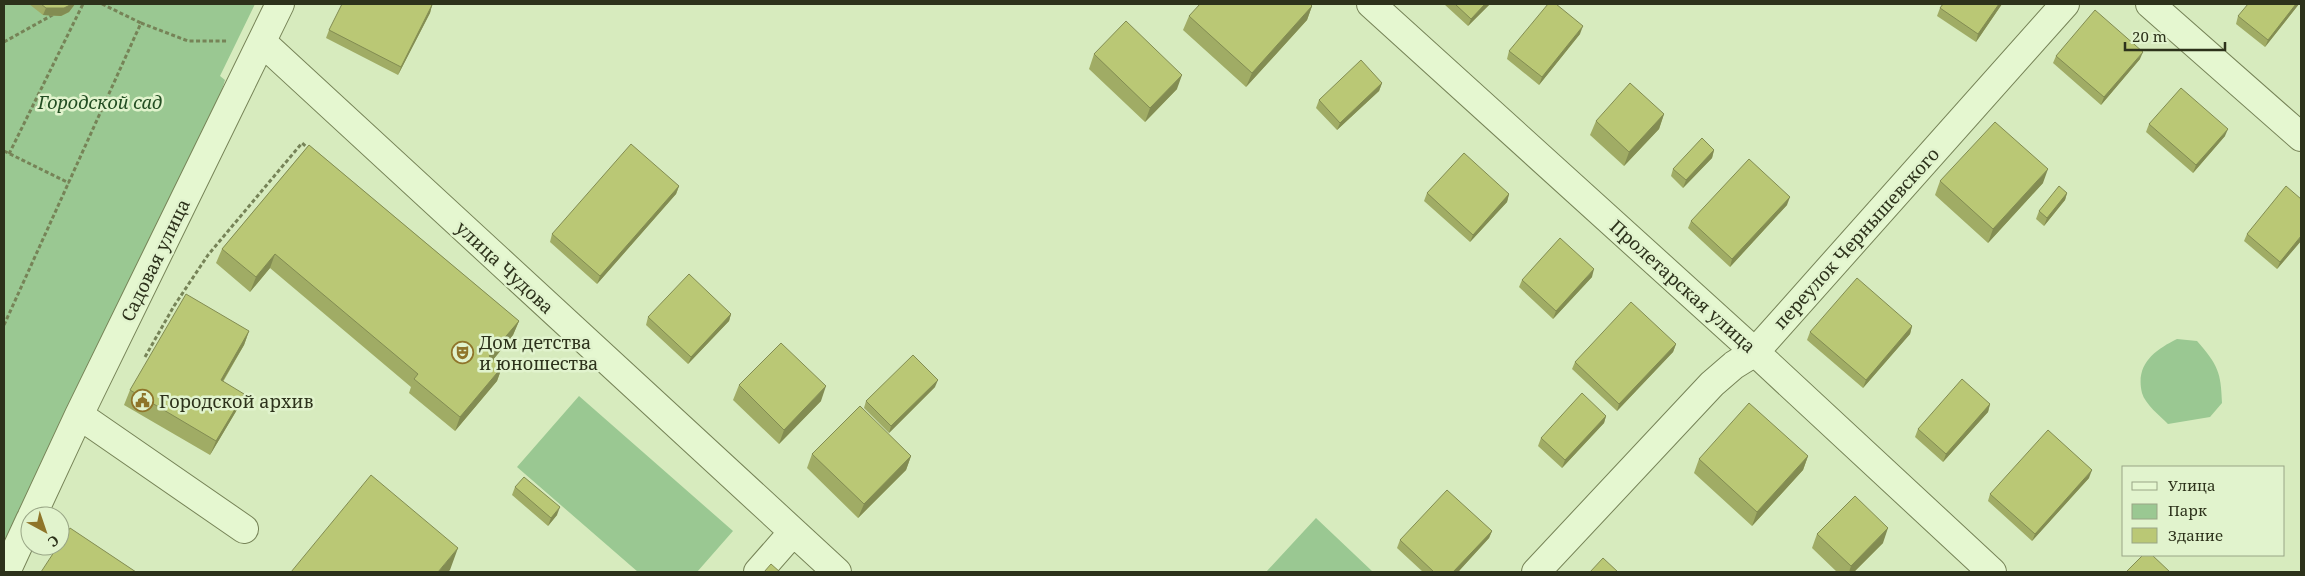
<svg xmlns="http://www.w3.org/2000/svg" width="2305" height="576" viewBox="0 0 2305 576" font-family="'Noto Serif',serif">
<rect width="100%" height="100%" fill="#d7ebbe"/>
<path fill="#9ac892" d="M 4,4 L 255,4 L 220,76 L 225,80 L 219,100 L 136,266 L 4,542 Z
M 2177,339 L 2197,341 C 2218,365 2221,372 2222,403 L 2210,417 L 2168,424 C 2160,416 2145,404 2142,393 C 2135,364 2155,350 2177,339 Z
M 579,396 L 733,531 L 697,572 L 638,572 L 517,467 Z
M 1316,518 L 1373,572 L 1266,572 Z"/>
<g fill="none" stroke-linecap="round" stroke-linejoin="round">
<defs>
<path id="minor" d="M 1371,4 L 1755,352 L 1992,572
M 2150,4 L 2301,137
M 262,42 L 837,572
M 79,415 L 244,529
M 32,516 L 79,415 L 280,4
M 6,572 L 30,520
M 758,572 L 793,532
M 1536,572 L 1712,384 L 1734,365 L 1755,352 L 2065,4"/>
</defs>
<use href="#minor" stroke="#768357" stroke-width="30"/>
<path stroke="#768357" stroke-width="3" stroke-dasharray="4 2.5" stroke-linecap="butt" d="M 102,4 L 141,23
M 4,42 L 56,13
M 4,151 L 69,183
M 9,154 L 83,4
M 4,325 L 141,23 L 188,41 L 227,41
M 145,357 L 174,306 L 208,255 L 302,143 L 309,149"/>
<use href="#minor" stroke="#e5f7d0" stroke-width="28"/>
</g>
<path fill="#a0ac65" d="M 29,4 L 75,4 L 69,12 L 61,16 L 43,15 Z
M 1444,4 L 1490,4 L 1468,26 Z
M 1943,4 L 2002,4 L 1976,42 L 1937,16 L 1940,8 Z
M 2299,4 L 2265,47 L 2236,24 L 2238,16 Z
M 432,5 L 430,13 L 398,75 L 326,38 L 329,30 Z
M 1312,6 L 1307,20 L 1246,87 L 1183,30 L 1189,16 Z
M 1580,34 L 1539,85 L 1507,59 L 1509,51 Z
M 1094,54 L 1177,89 L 1145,122 L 1089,69 Z
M 2056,56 L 2140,59 L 2101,105 L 2053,63 Z
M 1382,83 L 1379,91 L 1337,130 L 1316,108 L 1319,100 Z
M 1664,114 L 1659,129 L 1624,166 L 1590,135 L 1596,121 Z
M 2149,124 L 2225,136 L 2193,173 L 2146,132 Z
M 309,145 L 519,321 L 513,335 L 493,360 L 502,367 L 497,381 L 455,431 L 409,393 L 411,387 L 270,268 L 250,292 L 216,263 L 222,249 Z
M 1714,150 L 1712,158 L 1683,188 L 1671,176 L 1673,169 Z
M 1940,181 L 2043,183 L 1988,243 L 1935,195 Z
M 679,186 L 676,194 L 597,284 L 550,242 L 552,234 Z
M 1427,193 L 1509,194 L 1507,202 L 1470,242 L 1424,201 Z
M 2067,193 L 2065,200 L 2044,226 L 2036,219 L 2039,211 Z
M 1787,205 L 1730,267 L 1688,228 L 1691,221 Z
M 2247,234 L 2301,241 L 2277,269 L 2244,241 Z
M 1592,277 L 1553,319 L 1519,287 L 1522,280 Z
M 731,314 L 729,321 L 688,364 L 646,325 L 648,317 Z
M 1912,326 L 1910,334 L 1863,388 L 1807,340 L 1810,332 Z
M 249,331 L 244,345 L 223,382 L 238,408 L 210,455 L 124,405 L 130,390 Z
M 1676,344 L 1673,352 L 1617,411 L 1572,369 L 1575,362 Z
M 739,385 L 821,401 L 779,444 L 733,400 Z
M 935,387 L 889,433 L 864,408 L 866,401 Z
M 1990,404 L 1988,412 L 1943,462 L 1915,437 L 1918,429 Z
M 1606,416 L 1604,423 L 1562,468 L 1538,446 L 1541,438 Z
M 812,454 L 911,456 L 906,470 L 858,518 L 807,468 Z
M 1808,456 L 1803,470 L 1752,526 L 1694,473 L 1699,459 Z
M 2089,478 L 2032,541 L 1988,501 L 1990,494 Z
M 515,487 L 557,515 L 548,526 L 512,495 Z
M 1492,531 L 1489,538 L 1458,572 L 1423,572 L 1397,548 L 1400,540 Z
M 1817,534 L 1883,543 L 1854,572 L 1837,572 L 1812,548 Z"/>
<path fill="#828c52" d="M 72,4 L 75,4 L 69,12 L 61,16 L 43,15 L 46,8 Z
M 1485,4 L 1490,4 L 1468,26 L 1471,19 Z
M 1999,4 L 2002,4 L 1976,42 L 1978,34 Z
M 2296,4 L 2299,4 L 2265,47 L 2268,40 Z
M 432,5 L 430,13 L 398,75 L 401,67 Z
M 1312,6 L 1307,20 L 1246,87 L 1252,73 Z
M 1583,26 L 1580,34 L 1539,85 L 1542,77 Z
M 2143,52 L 2140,59 L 2101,105 L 2104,97 Z
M 1182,75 L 1177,89 L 1145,122 L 1150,108 Z
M 1382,83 L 1379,91 L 1337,130 L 1340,123 Z
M 1664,114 L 1659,129 L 1624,166 L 1629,152 Z
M 2228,129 L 2225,136 L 2193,173 L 2196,165 Z
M 1714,150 L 1712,158 L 1683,188 L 1686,180 Z
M 2048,169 L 2043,183 L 1988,243 L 1993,229 Z
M 679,186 L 676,194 L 597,284 L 600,276 Z
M 2067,193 L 2065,200 L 2044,226 L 2047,218 Z
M 1509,194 L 1507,202 L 1470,242 L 1473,235 Z
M 1790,197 L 1787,205 L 1730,267 L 1732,259 Z
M 2301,236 L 2301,241 L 2277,269 L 2280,262 Z
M 275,254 L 270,268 L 250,292 L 256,277 Z
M 1594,269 L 1592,277 L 1553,319 L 1556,311 Z
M 731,314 L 729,321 L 688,364 L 691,357 Z
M 519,321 L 513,335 L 484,371 L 489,356 Z
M 1912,326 L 1910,334 L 1863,388 L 1866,380 Z
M 249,331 L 244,345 L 215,394 L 221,380 Z
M 1676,344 L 1673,352 L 1617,411 L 1619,404 Z
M 502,367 L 497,381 L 455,431 L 460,417 Z
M 938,380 L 935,387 L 889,433 L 891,426 Z
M 826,386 L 821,401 L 779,444 L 784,430 Z
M 244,394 L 238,408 L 210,455 L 216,441 Z
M 1990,404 L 1988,412 L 1943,462 L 1946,454 Z
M 1606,416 L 1604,423 L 1562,468 L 1565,460 Z
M 911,456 L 906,470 L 858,518 L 864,504 Z
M 1808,456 L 1803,470 L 1752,526 L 1757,512 Z
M 2092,470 L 2089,478 L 2032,541 L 2035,534 Z
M 560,507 L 557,515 L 548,526 L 551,518 Z
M 1888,528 L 1883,543 L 1854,572 L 1849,572 L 1851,566 Z
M 1492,531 L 1489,538 L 1458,572 L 1453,572 Z
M 458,548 L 450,570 L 448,572 L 438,572 Z"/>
<path fill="#bac875" stroke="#828c52" d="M 41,4 L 72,4 L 64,8 L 46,8 Z
M 342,4 L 429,4 L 432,5 L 401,67 L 329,30 Z
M 1200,4 L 1310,4 L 1312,6 L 1252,73 L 1189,16 Z
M 1455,4 L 1485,4 L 1471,19 Z
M 1548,4 L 1556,4 L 1583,26 L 1542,77 L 1509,51 Z
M 1943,4 L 1999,4 L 1978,34 L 1940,8 Z
M 2248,4 L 2296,4 L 2268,40 L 2238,16 Z
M 2095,10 L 2143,52 L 2104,97 L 2056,56 Z
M 1126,21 L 1182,75 L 1150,108 L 1094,54 Z
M 1361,60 L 1382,83 L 1340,123 L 1319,100 Z
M 1630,83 L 1664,114 L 1629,152 L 1596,121 Z
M 2181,88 L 2228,129 L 2196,165 L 2149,124 Z
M 1995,122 L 2048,169 L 1993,229 L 1940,181 Z
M 1702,138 L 1714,150 L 1686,180 L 1673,169 Z
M 631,144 L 679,186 L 600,276 L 552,234 Z
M 309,145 L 519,321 L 489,356 L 502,367 L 460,417 L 414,379 L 418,374 L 275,254 L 256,277 L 222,249 Z
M 1464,153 L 1509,194 L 1473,235 L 1427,193 Z
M 1749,159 L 1790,197 L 1732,259 L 1691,221 Z
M 2059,186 L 2067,193 L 2047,218 L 2039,211 Z
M 2286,186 L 2301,199 L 2301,236 L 2280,262 L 2247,234 Z
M 1560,238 L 1594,269 L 1556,311 L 1522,280 Z
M 689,274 L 731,314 L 691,357 L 648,317 Z
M 1857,278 L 1912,326 L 1866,380 L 1810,332 Z
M 186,294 L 249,331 L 221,380 L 244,394 L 216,441 L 130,390 Z
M 1631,302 L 1676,344 L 1619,404 L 1575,362 Z
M 781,343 L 826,386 L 784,430 L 739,385 Z
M 913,355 L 938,380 L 891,426 L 866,401 Z
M 1962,379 L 1990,404 L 1946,454 L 1918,429 Z
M 1582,393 L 1606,416 L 1565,460 L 1541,438 Z
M 1749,403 L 1808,456 L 1757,512 L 1699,459 Z
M 860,406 L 911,456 L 864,504 L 812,454 Z
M 2048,430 L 2092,470 L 2035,534 L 1990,494 Z
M 371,475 L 458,548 L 438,572 L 291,572 Z
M 524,477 L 560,507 L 551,518 L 515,487 Z
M 1447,490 L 1492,531 L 1453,572 L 1434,572 L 1400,540 Z
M 1855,496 L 1888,528 L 1851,566 L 1817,534 Z
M 70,528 L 136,572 L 41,572 L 58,546 L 60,546 L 60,544 Z
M 2143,555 L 2152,555 L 2170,572 L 2126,572 Z
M 1603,558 L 1618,572 L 1590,572 Z
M 771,564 L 780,572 L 764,572 Z"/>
<defs>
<symbol id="theatre-ring" viewBox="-11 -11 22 22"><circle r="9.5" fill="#e1f3cd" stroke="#8f752a" stroke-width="1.5"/><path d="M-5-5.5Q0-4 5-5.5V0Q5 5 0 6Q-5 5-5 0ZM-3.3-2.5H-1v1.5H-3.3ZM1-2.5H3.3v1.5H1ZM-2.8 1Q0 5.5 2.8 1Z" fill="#8f752a"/></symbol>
<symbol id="civic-ring" viewBox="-11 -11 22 22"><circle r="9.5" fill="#e1f3cd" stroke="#8f752a" stroke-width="1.5"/><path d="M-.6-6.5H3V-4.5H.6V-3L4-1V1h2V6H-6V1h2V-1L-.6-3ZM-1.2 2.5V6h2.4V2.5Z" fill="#8f752a"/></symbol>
</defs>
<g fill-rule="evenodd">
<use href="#theatre-ring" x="450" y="340" width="25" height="25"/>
<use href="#civic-ring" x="130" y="388" width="25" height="25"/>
</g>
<g text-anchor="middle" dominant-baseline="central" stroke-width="5" stroke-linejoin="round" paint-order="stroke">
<g font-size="18" font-style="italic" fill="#234e23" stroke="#e1f3cd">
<text x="100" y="102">Городской сад</text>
</g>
<g font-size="18" fill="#2d321b" stroke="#e1f3cd">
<text transform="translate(1856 238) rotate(-48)">переулок Чернышевского</text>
<text transform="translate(155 260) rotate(-64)">Садовая улица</text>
<text transform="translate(505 267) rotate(43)">улица Чудова</text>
<text transform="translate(1683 286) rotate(42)">Пролетарская улица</text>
</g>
<g font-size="18" fill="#2d321b" stroke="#e1f3cd" text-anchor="start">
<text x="479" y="342">Дом детства<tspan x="479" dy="21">и юношества</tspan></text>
<text x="159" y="401">Городской архив</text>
</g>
</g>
<rect width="2305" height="576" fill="none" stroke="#2d321b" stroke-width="10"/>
<rect x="2122" y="466" width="162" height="90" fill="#e1f3cd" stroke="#99a686"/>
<rect x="2132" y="482" width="25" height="8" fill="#e5f7d0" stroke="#99a686"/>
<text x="2168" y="491" font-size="15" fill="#2d321b">Улица</text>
<rect x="2132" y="504" width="25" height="15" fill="#9ac892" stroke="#99a686"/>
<text x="2168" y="516" font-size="15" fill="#2d321b">Парк</text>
<rect x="2132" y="528" width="25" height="15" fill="#bac875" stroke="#99a686"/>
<text x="2168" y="541" font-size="15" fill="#2d321b">Здание</text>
<g transform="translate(45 531) rotate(140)"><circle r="24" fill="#e1f3cd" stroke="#99a686"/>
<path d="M0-4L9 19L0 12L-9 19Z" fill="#8f752a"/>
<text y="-8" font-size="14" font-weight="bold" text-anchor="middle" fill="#2d321b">С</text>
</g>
<path d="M2125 42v8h100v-8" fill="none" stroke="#2d321b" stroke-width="2.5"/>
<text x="2132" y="42" font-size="15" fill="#2d321b" stroke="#e1f3cd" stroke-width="4" paint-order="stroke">20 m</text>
</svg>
